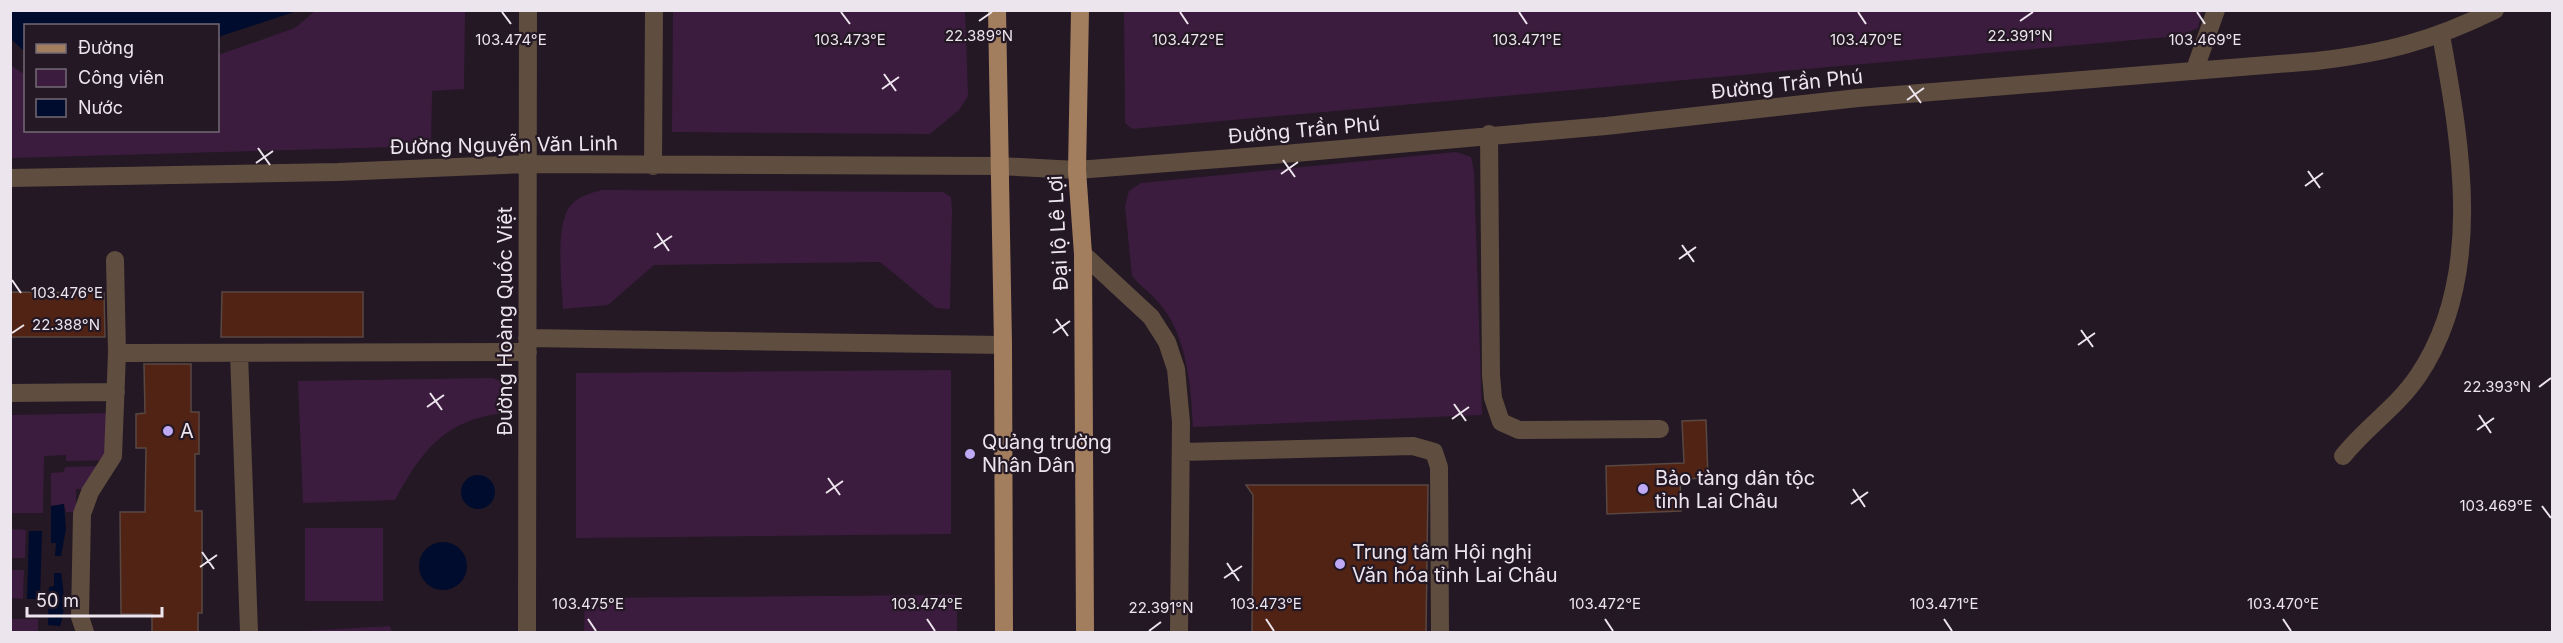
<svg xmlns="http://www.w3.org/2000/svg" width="2563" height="643" viewBox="0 0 2563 643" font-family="Inter,sans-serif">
<rect width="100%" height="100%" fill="#231824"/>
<path fill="#3c1c3e" d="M 315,11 L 465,11 L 464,89 L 432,91 L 431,146 L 11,158 L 11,65 L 25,75 L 26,130 L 218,130 L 218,55 L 295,28 Z
M 673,11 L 965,11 L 968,96 L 959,110 L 930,134 L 672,132 Z
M 1124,11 L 2202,10 L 2202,11 L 2198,28 L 2179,36 L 1132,129 L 1125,123 Z
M 1456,152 L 1471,157 L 1474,172 L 1482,415 L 1193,427 C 1191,386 1187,335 1159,303 C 1151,293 1140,286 1132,276 L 1125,206 L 1129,191 L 1141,183 Z
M 602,190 L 943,192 L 951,197 L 952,210 L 950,309 L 936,308 L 880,262 L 654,265 L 608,305 L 563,309 C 562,284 554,221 572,204 C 580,196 591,193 602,190 Z
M 951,370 L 951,534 L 576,538 L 576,373 Z
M 493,378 L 507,384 L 507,413 C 446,418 422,450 395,500 L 303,503 L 298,381 Z
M 115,413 L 113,460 L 66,461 L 66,455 L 44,456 L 43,513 L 11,513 L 11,415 Z
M 99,466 L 99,489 L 76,489 L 76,512 L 66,512 L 64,504 L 51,506 L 51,473 L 64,472 L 65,467 Z
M 305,528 L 383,528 L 383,601 L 305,601 Z
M 11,529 L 26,530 L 25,558 L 11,558 Z
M 11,570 L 24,570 L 23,599 L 11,598 Z
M 957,595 L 957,632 L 584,632 L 585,598 Z
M 11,619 L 38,619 L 38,632 L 11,632 Z
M 390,626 L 392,632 L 304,632 L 304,631 Z"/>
<path fill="#000c2d" d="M 11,10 L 297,10 L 297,11 L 218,37 L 218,26 L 26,26 L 25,52 L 11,39 Z
M461 492a17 17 0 1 1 34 0a17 17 0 1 1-34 0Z
M 64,504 L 66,529 L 61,556 L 55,556 L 56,543 L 51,543 L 51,506 Z
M 29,531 L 42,531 L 40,599 L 27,599 Z
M419 566a24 24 0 1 1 48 0a24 24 0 1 1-48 0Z
M 54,573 L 61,573 C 64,592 66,608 60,626 L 48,625 L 49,587 L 54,586 Z"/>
<path fill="#512314" stroke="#594741" stroke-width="1.5" d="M 10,292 L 104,293 L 105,337 L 10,337 Z
M 222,292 L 363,292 L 363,337 L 221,337 Z
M 144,364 L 191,364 L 191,412 L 199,412 L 199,454 L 195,454 L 195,511 L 202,511 L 202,613 L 198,613 L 198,633 L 152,633 L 152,614 L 121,614 L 120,512 L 145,512 L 146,448 L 136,448 L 136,414 L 145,413 Z
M 1706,420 L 1708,478 L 1680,479 L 1681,511 L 1607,514 L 1606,466 L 1684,463 L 1682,421 Z
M 1246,485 L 1428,485 L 1426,633 L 1252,633 L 1253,495 Z"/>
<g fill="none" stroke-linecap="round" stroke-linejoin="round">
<path stroke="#5f4d3f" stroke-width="18" d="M 2195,69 L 2216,10
M 1489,134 L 1491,375 L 1493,398 L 1501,422 L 1519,430 L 1660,429
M 653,166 L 654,10
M 10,178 L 338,172 L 528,164 L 999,166 L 1077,170 L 1272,155 L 1606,126 L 1858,98 L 2316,61 C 2385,53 2432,41 2495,10
M 1083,254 L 1151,317 L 1167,342 L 1176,369 L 1181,422 L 1179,632
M 527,338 L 1003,345
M 117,353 L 528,352
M 239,353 L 249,632
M 10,393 L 116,392
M 1181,452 L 1413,446 L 1434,452 L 1439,467 L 1440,632
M 2343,456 C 2366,427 2397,407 2418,376 C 2485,277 2461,145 2441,35
M 85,632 L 80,617 L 82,514 L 90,492 L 113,456 L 117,353 L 115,260
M 527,632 L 528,10"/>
<path stroke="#a27e5f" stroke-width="18" d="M 997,10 L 1003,345 L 1004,632
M 1080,10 L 1077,170 L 1083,254 L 1085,632"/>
</g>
<path fill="none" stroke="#ede5ee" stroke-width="2" d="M 502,12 L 511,24M 841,12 L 850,24M 1180,12 L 1188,24M 1519,12 L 1527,24M 1858,12 L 1866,24M 2197,12 L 2205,24M 979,21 L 992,12M 2020,21 L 2033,12M 884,74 L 896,91M 1909,86 L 1921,103M 882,89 L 899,77M 1907,100 L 1924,88M 258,148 L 270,165M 1283,160 L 1295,177M 256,163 L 273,151M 2308,171 L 2320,188M 1281,174 L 1298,162M 2305,186 L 2323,173M 657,233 L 669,251M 1682,245 L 1694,262M 654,248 L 672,236M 1679,259 L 1696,247M 12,280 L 21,293M 1056,319 L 1068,336M 2081,330 L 2093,347M 12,333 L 24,325M 1053,333 L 1070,321M 2078,345 L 2095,333M 2539,387 L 2551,378M 430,393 L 442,410M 1454,404 L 1466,421M 427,407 L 444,395M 2479,415 L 2491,433M 1452,419 L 1469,407M 2477,430 L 2494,418M 828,478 L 840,495M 1853,489 L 1865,507M 826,493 L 843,481M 1851,504 L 1868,492M 2542,506 L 2551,518M 202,552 L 214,569M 1227,563 L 1239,581M 200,567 L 217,555M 1224,578 L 1242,566M 588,619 L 596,631M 927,619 L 935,631M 1266,619 L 1274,631M 1605,619 L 1613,631M 1944,619 L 1952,631M 2283,619 L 2291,631M 1149,631 L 1161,622"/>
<g fill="#bda9f5" stroke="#231824" stroke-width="2">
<circle cx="168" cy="431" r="6"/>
<circle cx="970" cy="454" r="6"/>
<circle cx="1643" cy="489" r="6"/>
<circle cx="1340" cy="564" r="6"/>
</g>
<g text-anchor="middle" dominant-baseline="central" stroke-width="4.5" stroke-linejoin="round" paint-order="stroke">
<g font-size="20" fill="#ede5ee" stroke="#231824">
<text transform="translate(1787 84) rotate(-6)">Đường Trần Phú</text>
<text transform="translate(1304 130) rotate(-5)">Đường Trần Phú</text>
<text transform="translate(504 145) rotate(-1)">Đường Nguyễn Văn Linh</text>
<text transform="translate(1058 233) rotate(-93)">Đại lộ Lê Lợi</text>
<text transform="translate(505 321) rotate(-90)">Đường Hoàng Quốc Việt</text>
</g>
<g font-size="20" fill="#ede5ee" stroke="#231824" text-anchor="start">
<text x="180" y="431">A</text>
<text x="982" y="442">Quảng trường<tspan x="982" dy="23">Nhân Dân</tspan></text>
<text x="1655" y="478">Bảo tàng dân tộc<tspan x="1655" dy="23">tỉnh Lai Châu</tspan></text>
<text x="1352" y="552">Trung tâm Hội nghị<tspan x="1352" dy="23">Văn hóa tỉnh Lai Châu</tspan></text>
</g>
</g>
<g font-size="15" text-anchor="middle" fill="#ede5ee" stroke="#231824" stroke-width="4.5" stroke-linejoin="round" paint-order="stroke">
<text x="979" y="41">22.389°N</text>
<text x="2020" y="41">22.391°N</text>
<text x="511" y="45">103.474°E</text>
<text x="850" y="45">103.473°E</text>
<text x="1188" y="45">103.472°E</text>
<text x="1527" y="45">103.471°E</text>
<text x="1866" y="45">103.470°E</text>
<text x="2205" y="45">103.469°E</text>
<text x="67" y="298">103.476°E</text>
<text x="66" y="330">22.388°N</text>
<text x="2497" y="392">22.393°N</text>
<text x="2496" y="511">103.469°E</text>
<text x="588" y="609">103.475°E</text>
<text x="927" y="609">103.474°E</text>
<text x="1266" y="609">103.473°E</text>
<text x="1605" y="609">103.472°E</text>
<text x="1944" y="609">103.471°E</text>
<text x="2283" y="609">103.470°E</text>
<text x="1161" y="613">22.391°N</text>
</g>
<rect width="2563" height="643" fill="none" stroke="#ede5ee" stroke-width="24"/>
<rect x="24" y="24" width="195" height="108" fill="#231824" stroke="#746a75" stroke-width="1.5"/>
<rect x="36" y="44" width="30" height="9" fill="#a27e5f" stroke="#746a75" stroke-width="1.5"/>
<text x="78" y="54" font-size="18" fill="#ede5ee">Đường</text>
<rect x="36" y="69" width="30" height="18" fill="#3c1c3e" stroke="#746a75" stroke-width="1.5"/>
<text x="78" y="84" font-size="18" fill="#ede5ee">Công viên</text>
<rect x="36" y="99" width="30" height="18" fill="#000c2d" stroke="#746a75" stroke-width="1.5"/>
<text x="78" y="114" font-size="18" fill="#ede5ee">Nước</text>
<path d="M27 607v9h135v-9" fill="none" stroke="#ede5ee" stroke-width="3"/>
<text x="36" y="607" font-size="18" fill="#ede5ee" stroke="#231824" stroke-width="4.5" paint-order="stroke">50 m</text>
</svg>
